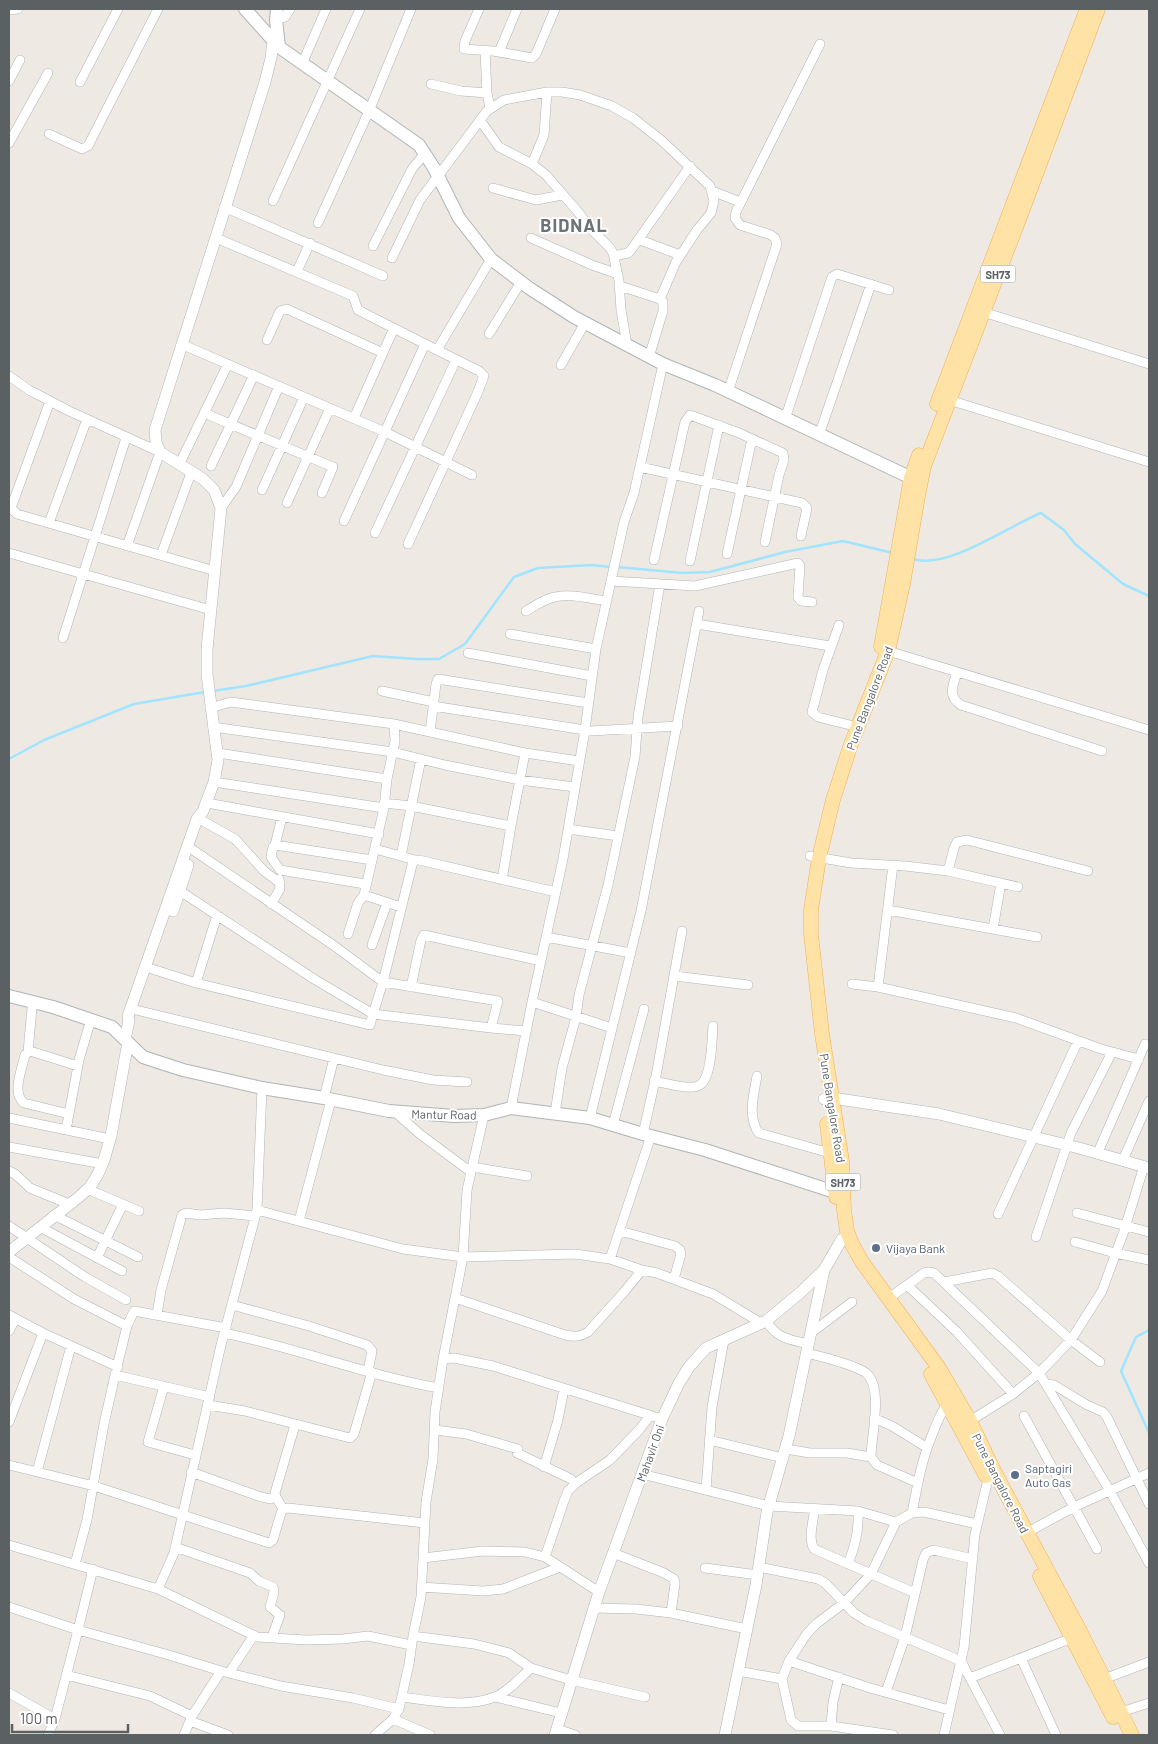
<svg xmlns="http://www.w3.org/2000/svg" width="1158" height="1744" viewBox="0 0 1158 1744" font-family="Barlow,sans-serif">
<rect width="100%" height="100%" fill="#eee9e2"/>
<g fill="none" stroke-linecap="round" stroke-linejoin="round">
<path stroke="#a1e4ff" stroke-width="2.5" d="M 913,559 C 948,570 1008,526 1041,513 L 1064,530 L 1075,544 L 1123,584 L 1149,596
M 617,567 L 683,573 L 710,572 L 785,552 L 843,541 L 893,553
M 213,691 L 246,686 L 373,656 L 417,659 L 439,659 L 465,644 L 514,577 L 538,568 L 592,565 L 611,567
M 9,759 L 44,740 L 134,704 L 205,692
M 1149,1330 L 1136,1337 L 1121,1371 L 1149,1433"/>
<defs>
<path id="minor" d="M 479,9 L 465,41 L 464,49 L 493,51 L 532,58 L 536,54 L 555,9
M 9,10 L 18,9
M 276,20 L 285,17 L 290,9
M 485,51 L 487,93 L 490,108
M 499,52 L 517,9
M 302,64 L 326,9
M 9,81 L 20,60
M 80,82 L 118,9
M 431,84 L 461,91 L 487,93
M 480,120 L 499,147 L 532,164 L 546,175 L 579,213 L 590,228 L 610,248 L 613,253 L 619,281 L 621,310 L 627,345
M 49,134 L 82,149 L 88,146 L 158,9
M 9,143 L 48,73
M 532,164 L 544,135 L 547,92
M 493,188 L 536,200 L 562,195
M 712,191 L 740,202
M 273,201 L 360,9
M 224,207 L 383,276
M 318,223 L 369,111 L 411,9
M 216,238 L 353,296 L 358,310 L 425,344
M 531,238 L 592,265 L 618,274
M 640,240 L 680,255
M 373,246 L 412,169 L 425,153
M 614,256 L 628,253 L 631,250 L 690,166
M 392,258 L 420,200 L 487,111 L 504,100 L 547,92 L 562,92 L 580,95 L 612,106 L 633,118 L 661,140 L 710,186 L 714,201 L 711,213 L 697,230 L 676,262 L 660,299
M 297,271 L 310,243
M 620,286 L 660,299 L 663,302 L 663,311 L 649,357
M 983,312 L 1149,364
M 489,334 L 521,282
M 267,340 L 280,311 L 287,309 L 383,353
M 181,344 L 385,432 L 472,475
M 561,365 L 585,323
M 9,376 L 29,390 L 69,411 L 160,452 L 127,546
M 728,392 L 777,244 L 775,238 L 771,235 L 740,225 L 735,218 L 736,212 L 820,44
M 949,400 L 1149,462
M 50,401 L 11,508 L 17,514 L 215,571
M 204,413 L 333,467 L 322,493
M 354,418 L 394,328
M 785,419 L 832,277 L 837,274 L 889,290
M 819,435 L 871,284
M 179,465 L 228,364
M 211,466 L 254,375
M 640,467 L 802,503 L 807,508 L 801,536
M 262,490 L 304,397
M 287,503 L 330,408
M 221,508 L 236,487 L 279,386
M 344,521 L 425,344 L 437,350 L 491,259
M 49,523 L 87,419
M 375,533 L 456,360
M 408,544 L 477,394 L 484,376 L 479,371 L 437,350
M 9,553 L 211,610
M 727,554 L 752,439
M 161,555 L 191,473
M 654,560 L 685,422 L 690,415 L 739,433 L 783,453 L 784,460 L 779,475 L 765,542
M 690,561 L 719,425
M 611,581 L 695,586 L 798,563 L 800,566 L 798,597 L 801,601 L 812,602
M 526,611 C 535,606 544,599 555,597 C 571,593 591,599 607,601
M 697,624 L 830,646
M 839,625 L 823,670 L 812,712 L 818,717 L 850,725
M 510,634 L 596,649
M 63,638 L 126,438
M 888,651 L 1149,730
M 468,653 L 592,676
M 957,672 C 953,686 947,696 961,705 L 1102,751
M 382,691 L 434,702
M 433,706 L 591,731 L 678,726
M 210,708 L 231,702 L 394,724 L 525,753 L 579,761
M 394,724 L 395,741 L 387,779 L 384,808 L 364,895 L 401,907
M 213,727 L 393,752 L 445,765 L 520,780 L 575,787
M 430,732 L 436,684 L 438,679 L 588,703
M 218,753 L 387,779
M 214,782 L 384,808
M 207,803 L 379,834
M 384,803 L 411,806 L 511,826 L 502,880
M 203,821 L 235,839 L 264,871 L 280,883
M 511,826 L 525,753
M 568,829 L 618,836
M 275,845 L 282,817
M 375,849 L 415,860
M 193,850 L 333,945 L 383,982 L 498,1001 L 491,1028 L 373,1014 L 383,982 L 412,865 L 414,860 L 419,860 L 556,892
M 401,856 L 421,759
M 810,856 L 851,863 L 905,866 L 948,871 L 1018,887
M 948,871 L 954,848 L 957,842 L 967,840 L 1088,871
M 365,884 L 280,870 L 271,857 L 273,847 L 275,845 L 372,860
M 271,904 L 280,889 L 279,879
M 888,910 L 1037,937
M 993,929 L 1001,883
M 348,934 L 358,903 L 364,895
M 546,937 L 631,953
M 372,945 L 387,903
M 152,969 L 196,983 L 370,1025 L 373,1014 L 314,979 L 180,891
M 675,976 L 748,985
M 196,983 L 217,915
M 852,984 L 878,987 L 1016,1018 L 1101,1049 L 1139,1059
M 411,987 L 421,940 L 424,935 L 541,961
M 878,987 L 893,865
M 532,1002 L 612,1028
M 136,1010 L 383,1070 L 433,1080 L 467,1082
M 491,1028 L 526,1031
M 28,1052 L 32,1008
M 757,1076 C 754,1093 747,1118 759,1133 L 830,1153
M 654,1081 C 665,1083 689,1090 698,1086 C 712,1081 712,1039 713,1026
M 324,1098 L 334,1058
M 511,1108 L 532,1002 L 563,859 L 585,730 L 596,649 L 624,522 L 634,493 L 663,364
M 395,1112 L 421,1135 L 471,1172
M 555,1113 L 562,1068 L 576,1017 L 579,995 L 608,885 L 635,757 L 638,717 L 660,584
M 69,1114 L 24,1103 C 12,1093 21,1072 24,1059 L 25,1055 L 30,1051 L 78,1066
M 9,1118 L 110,1139
M 590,1118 L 641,911 L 699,611
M 613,1125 L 644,1009
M 66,1130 L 79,1060 L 89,1026
M 643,1134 L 656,1076 L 682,931
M 9,1147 L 103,1164
M 1098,1152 L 1145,1044
M 1123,1160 L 1149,1101
M 472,1167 L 527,1176
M 9,1171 L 15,1174 L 30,1188 L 69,1204
M 87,1189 L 139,1211
M 257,1210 L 403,1249 L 463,1257 L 575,1254 L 610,1259 L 642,1270 L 657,1273 L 713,1294 L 761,1323
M 1077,1213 L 1149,1232
M 998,1214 L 1078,1041
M 54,1215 L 138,1257
M 299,1221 L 331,1100
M 9,1226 L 85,1277 L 126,1300
M 40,1227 L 122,1271
M 620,1231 L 675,1246 L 680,1250 L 681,1254 L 674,1279
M 1036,1237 L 1071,1133 L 1112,1052
M 1075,1242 L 1115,1253 L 1149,1260
M 9,1257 L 74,1299 L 127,1326
M 97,1258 L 123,1204
M 610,1259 L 651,1136
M 944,1282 L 992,1273 L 998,1276 L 1071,1340 L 1100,1362
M 907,1285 L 957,1332 L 1013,1394
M 455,1298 L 565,1335 C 574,1337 580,1337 588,1332 L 624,1292 L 642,1270
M 889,1298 L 924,1273 L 929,1272 L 934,1273 L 1039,1373 L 1110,1491 L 1149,1563
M 232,1305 L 309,1326 L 367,1345 L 372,1351 L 368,1371
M 9,1315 L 43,1333 L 118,1367
M 157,1315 L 161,1290 L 182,1215 L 186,1213 L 200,1215 L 224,1213 L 255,1216
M 766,1321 C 778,1339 788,1339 808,1344
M 9,1331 L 15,1319
M 224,1333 C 297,1348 366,1375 439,1388
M 811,1333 L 852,1302
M 807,1353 C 822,1357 854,1364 866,1373 C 884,1388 871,1436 871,1457 L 877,1465 L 918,1483
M 443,1359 L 454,1358 L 493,1366 L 662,1419
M 115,1375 L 210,1397
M 1046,1384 L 1054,1385 L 1087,1405 L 1103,1412 L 1107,1417 L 1149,1504
M 164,1386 L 148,1442 L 195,1455
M 208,1405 L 245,1411 L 350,1438 L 354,1434 L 372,1372
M 1024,1416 L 1097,1549
M 874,1418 L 892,1426 L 926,1447
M 970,1421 L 1013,1394 L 1039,1373 L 1071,1340 L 1102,1291 L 1124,1231 L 1144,1166
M 9,1422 L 43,1333
M 435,1430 L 466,1434 L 518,1449
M 709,1440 L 783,1458
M 786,1449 L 810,1453 L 847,1453 L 871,1457
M 517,1453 L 571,1479
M 9,1465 L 94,1486 L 269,1543 L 273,1540 L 281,1513 L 283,1509 L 288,1508 L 425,1523
M 544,1467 L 558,1420 L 564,1389
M 37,1472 L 71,1346
M 191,1472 L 258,1496 L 270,1499 L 276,1497
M 642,1474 L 769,1506 L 858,1511 L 896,1522
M 706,1490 L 712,1407 L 724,1340
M 283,1509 L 276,1497 L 275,1493 L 295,1425
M 815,1509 C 813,1521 808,1539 814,1549 L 915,1593
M 912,1513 C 918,1483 921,1460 934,1430 C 938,1421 941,1411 948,1403
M 1026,1533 L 1074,1507 L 1149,1473
M 9,1545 L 158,1589 L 257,1637 L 306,1640 L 343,1639 L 368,1636 L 411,1645
M 175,1547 L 250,1573 L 259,1581 L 273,1587 L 274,1592 L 270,1607 L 280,1615 L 272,1637
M 613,1553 L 664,1573 L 674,1579 L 675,1584 L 671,1613
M 545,1557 L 564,1501 L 568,1491 L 576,1483 L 610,1460 L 639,1430 L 650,1416
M 423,1558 L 483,1551 L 525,1552 L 545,1557 L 599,1592
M 75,1564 L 87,1520 L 104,1424 L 115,1375 L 127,1326 L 134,1311 L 226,1328
M 848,1564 C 855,1546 859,1531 858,1511
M 759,1567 L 818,1579 L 825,1583 L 854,1613 L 867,1621 L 961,1661 L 1000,1735
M 705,1568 L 758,1575
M 93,1569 L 78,1630 L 169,1655 L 221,1671 L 281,1686 L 353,1698 L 399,1709
M 421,1587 L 483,1591 L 503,1589 L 560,1567
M 158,1589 L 174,1553 L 221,1345 L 257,1210 L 262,1088
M 9,1607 L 78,1630 L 55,1719
M 593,1608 L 636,1609 L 671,1613 L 747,1629
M 413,1636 L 474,1644 L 509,1653 L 531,1668 L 571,1680 L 645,1697
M 1021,1658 L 1056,1735
M 789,1661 L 806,1635 L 816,1624 L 844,1603 L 871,1574 L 896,1522 L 912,1513 L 924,1512 L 977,1524
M 738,1671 L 782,1679
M 229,1673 L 254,1635
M 66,1675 L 150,1696 L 192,1716 L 221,1671
M 970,1678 L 1072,1638
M 1104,1679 L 1149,1662
M 886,1692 L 905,1637 L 923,1560 L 926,1553 L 934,1550 L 973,1559
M 9,1693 L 55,1719 L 48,1735
M 402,1697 C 432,1701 466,1708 495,1697 C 508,1692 520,1678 531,1668
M 495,1697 L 561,1713
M 1121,1712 L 1149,1703
M 393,1719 L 430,1735
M 190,1721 L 228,1735
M 831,1726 L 833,1702 L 839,1677
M 557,1729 L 575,1735
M 184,1735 L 192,1716
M 375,1735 L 393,1719 L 399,1709 L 409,1664 L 413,1636 L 421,1597 L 426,1502 L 433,1459 L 435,1412 L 443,1359 L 463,1257 L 467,1190 L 484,1115
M 893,1735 L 831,1726 L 798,1726 L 791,1720 L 782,1679 L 789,1661 L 870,1688 L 949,1710
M 944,1735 L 964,1647 L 975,1534 L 988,1479"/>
<path id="tertiary" d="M 173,911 L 188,865
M 125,1039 L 129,1021 L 128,1016 L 197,819 L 203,811 L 214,782 L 218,760 L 207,674 L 207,649 L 221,508 L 214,490 L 203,479 L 160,452 L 156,442 L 155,430 L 265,82 L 271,58 L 273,42
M 824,1099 L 832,1098 L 939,1114 L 1079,1148 L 1149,1168
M 9,1252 L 79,1197 L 90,1187 L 98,1174 L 104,1160 L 111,1136 L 128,1042
M 555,1735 L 599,1592 L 662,1419 L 679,1383 L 689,1367 L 706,1348 L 766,1321 L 801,1292 L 824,1270 L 842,1239
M 725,1735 L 756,1585 L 767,1512 L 789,1436 L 824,1270"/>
<path id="secondary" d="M 245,9 L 279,47 L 419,145 L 434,168 L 459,218 L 491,259 L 529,288 L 574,317 L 663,364 L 715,385 L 920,482
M 277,9 L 276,20 L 279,47
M 9,996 L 53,1007 L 112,1027 L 143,1057 L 183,1070 L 262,1088 L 324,1098 L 389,1111 L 454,1116 L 484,1115 L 511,1108 L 590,1118 L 643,1134 L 705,1150 L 835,1192"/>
<path id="primary" d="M 1098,9 L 1018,222 L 924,466 L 918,496 L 903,584 L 888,651 L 851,744 L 833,800 L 819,858 L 811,910 L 811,934 L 822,1034 L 842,1161 L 844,1210 L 847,1231 L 852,1244 L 862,1262 L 939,1368 L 970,1421 L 995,1473 L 1080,1631 L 1132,1735
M 937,404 L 1087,9
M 881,647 L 911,478 L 919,455
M 827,1124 L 836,1197
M 931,1374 L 986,1476
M 1040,1576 L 1113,1717"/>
</defs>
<use href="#minor" stroke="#b0b4b8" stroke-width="10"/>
<use href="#tertiary" stroke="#b0b4b8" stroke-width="12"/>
<use href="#secondary" stroke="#afb4b8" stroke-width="14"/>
<use href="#primary" stroke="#f3af56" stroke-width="15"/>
<use href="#minor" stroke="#fff" stroke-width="9"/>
<use href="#tertiary" stroke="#fff" stroke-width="11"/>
<use href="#secondary" stroke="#fff" stroke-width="12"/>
<use href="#primary" stroke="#ffe3a6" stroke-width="14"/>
</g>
<g fill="#5c6f8a" stroke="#fff" stroke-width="2">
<circle cx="876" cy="1248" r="5"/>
<circle cx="1015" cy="1475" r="5"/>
</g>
<g text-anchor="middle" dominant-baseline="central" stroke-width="4" stroke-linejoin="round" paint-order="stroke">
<g fill="#fff" stroke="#8c9092" stroke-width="1">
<rect x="980.5" y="265.5" width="35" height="17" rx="4"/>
<rect x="825.5" y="1173.5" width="35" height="17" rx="4"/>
</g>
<g font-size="11" font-weight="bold" fill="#5b6063">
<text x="998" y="274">SH73</text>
<text x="843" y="1182">SH73</text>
</g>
<g font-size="12" fill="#5b6063" stroke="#fff">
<text transform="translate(869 698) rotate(-69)">Pune Bangalore Road</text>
<text transform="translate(833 1108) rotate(81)">Pune Bangalore Road</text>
<text transform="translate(444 1114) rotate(1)">Mantur Road</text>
<text transform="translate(650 1453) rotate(-70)">Mahavir Oni</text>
<text transform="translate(1001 1483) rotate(63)">Pune Bangalore Road</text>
</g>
<g font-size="12" fill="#4e5e75" stroke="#fff" text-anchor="start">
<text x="886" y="1248">Vijaya Bank</text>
<text x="1025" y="1468">Saptagiri<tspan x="1025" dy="14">Auto Gas</tspan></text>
</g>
<g font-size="18" font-weight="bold" letter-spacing="1" fill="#6c7275" stroke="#fff">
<text x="574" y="225">BIDNAL</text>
</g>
</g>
<rect width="1158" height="1744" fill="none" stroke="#5b6063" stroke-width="20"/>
<path d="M12 1724v8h116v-8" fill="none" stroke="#5b6063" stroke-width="2.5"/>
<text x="20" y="1724" font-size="15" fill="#5b6063" stroke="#ffffff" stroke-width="4" paint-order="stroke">100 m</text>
</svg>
